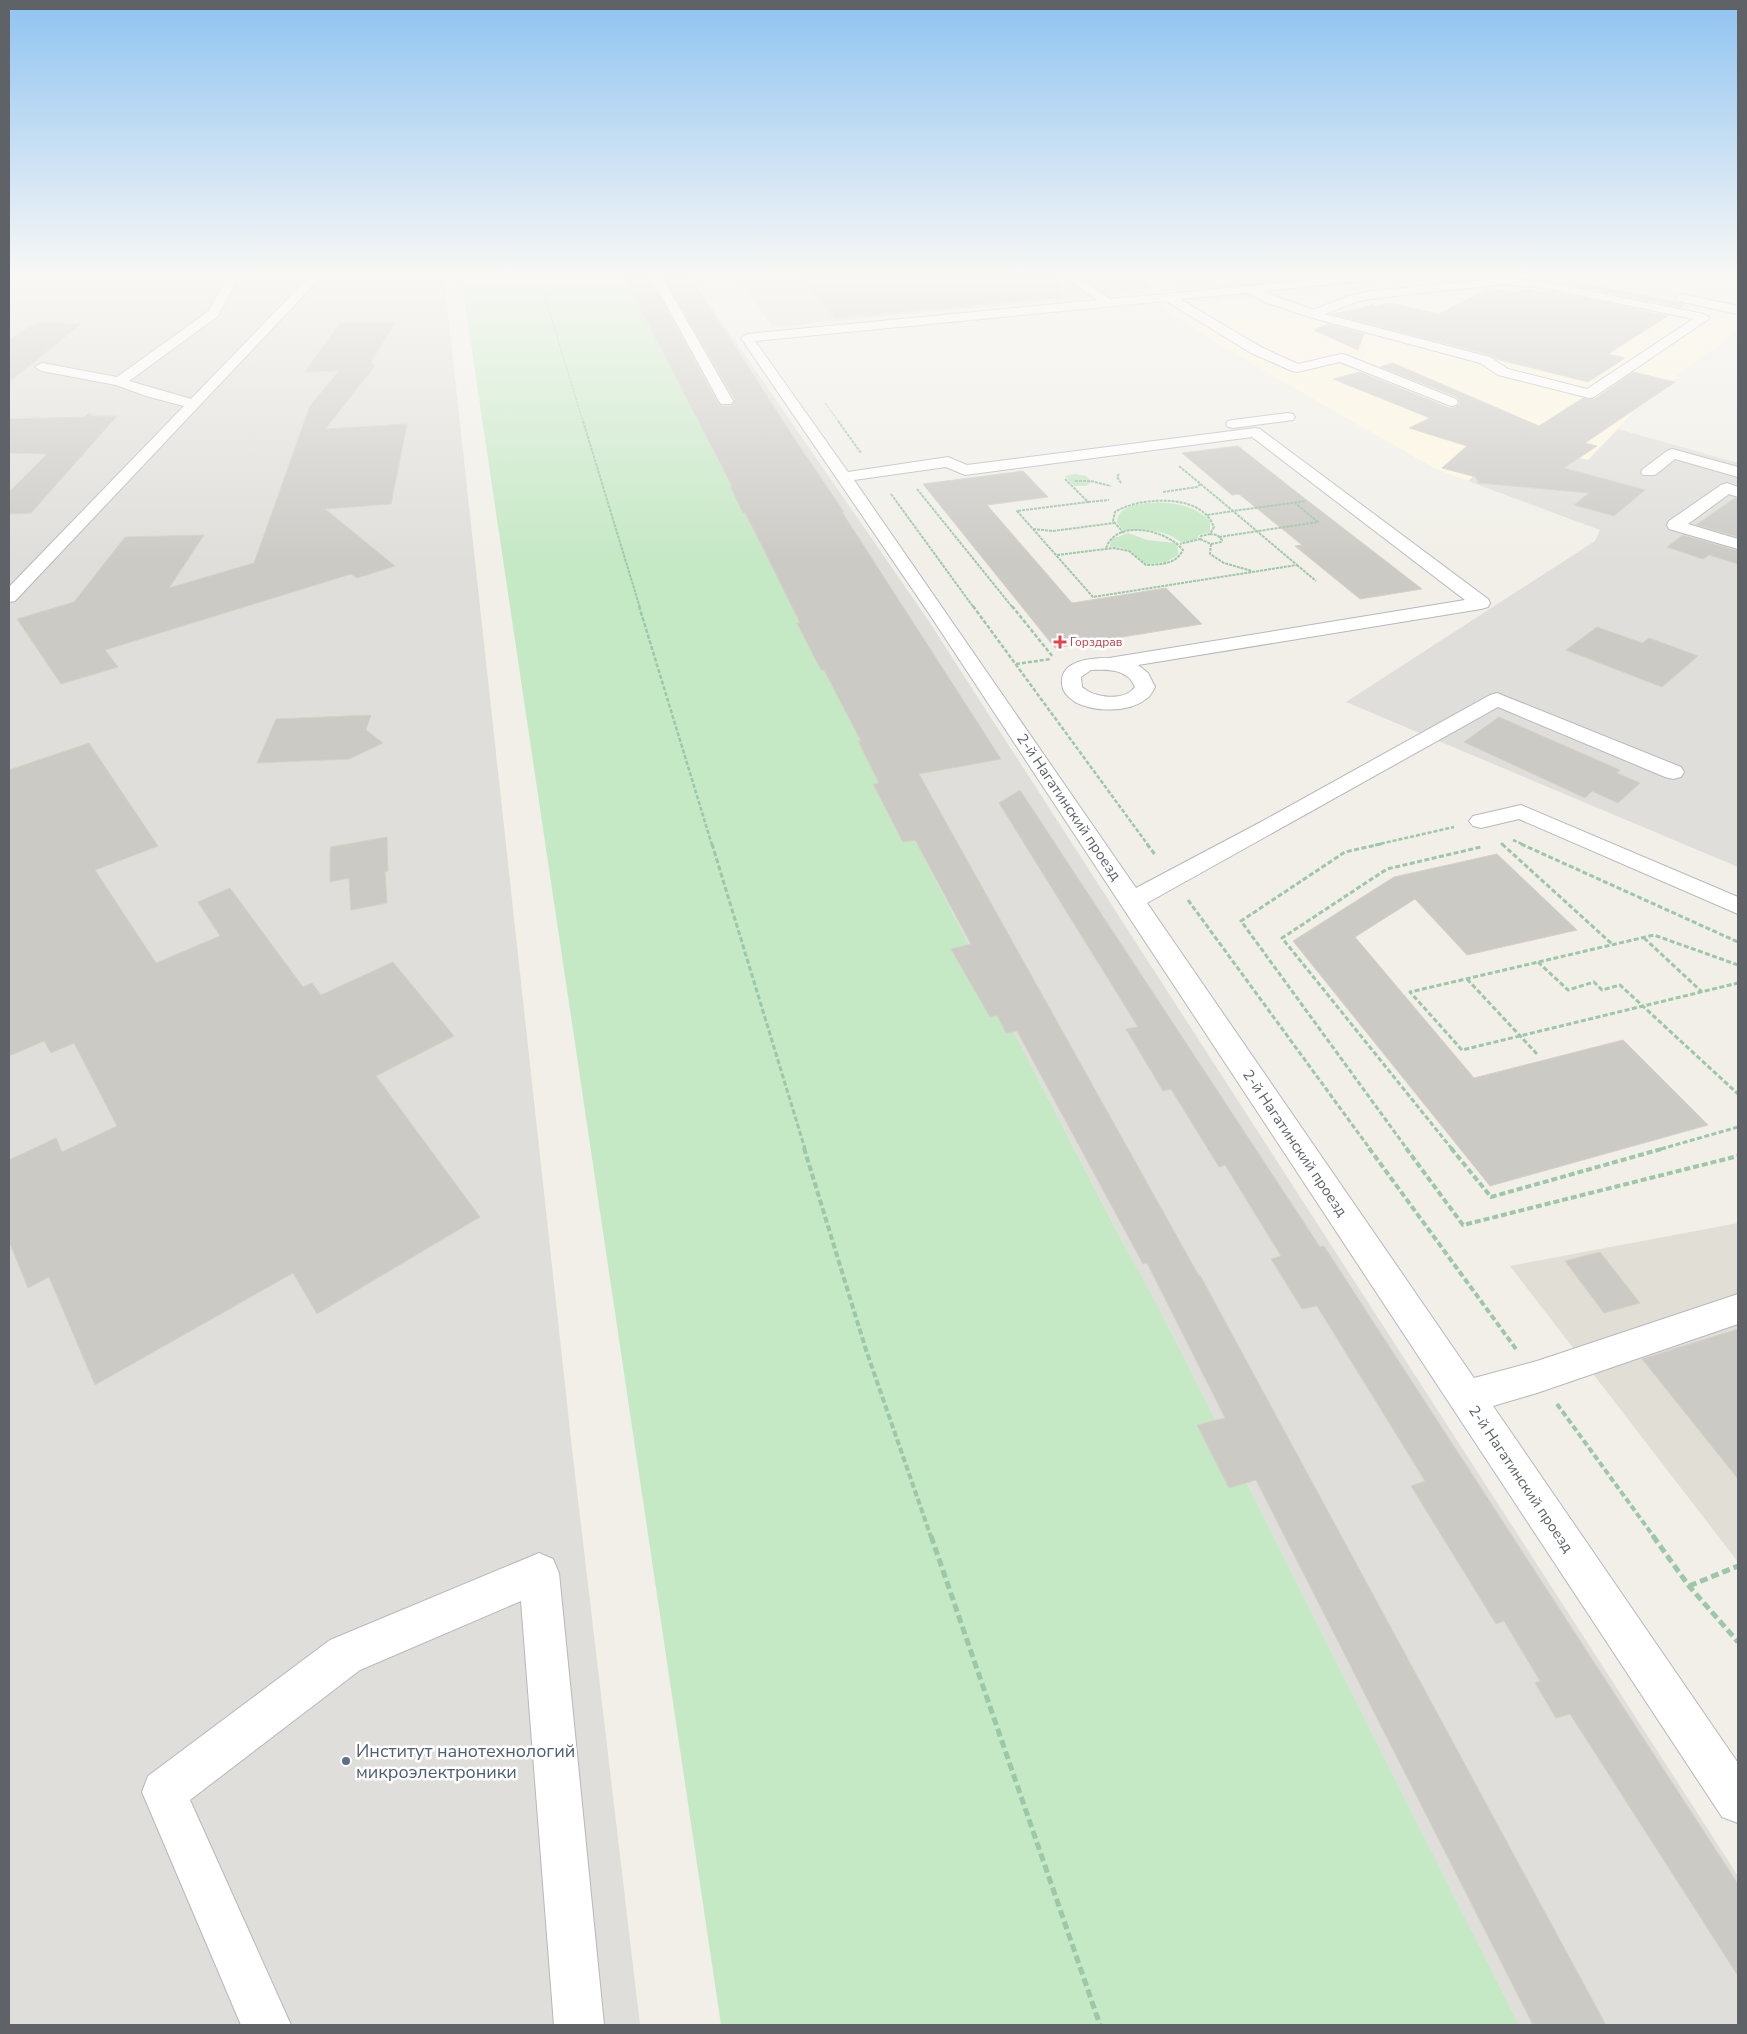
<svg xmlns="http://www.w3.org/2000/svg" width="1747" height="2034" viewBox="0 0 1747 2034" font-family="'Nunito Sans',sans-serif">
<rect width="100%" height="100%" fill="#f1efe8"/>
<path fill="#fef7e0" d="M 1477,277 L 1553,277 L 1566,279 L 1738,316 L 1738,331 L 1647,397 L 1588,460 L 1476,475 L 1468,481 L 1434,468 L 1230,351 L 1157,305 L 1207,303 Z"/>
<path fill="#e0deda" d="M 9,277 L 444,277 L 572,1449 L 640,2025 L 9,2025 Z
M 624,277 L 691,277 L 926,617 L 1738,1876 L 1738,2025 L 1519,2025 L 1163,1316 L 1150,1295 Z
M 737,277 L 1137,277 L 1149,285 L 1150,289 L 1141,292 L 773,327 Z
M 1167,277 L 1323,277 L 1211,290 L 1195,289 L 1180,285 Z
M 1618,429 L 1738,463 L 1738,867 L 1346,702 L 1595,541 L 1600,530 L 1468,481 L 1475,475 L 1545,449 L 1588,460 Z"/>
<path fill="#e1ded6" d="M 1738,1223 L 1738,1562 L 1510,1266 Z"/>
<path fill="#c5e8c5" d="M 461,277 L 624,277 L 1124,1245 L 1163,1316 L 1519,2025 L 721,2025 Z
M 1075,474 L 1086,476 L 1092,482 L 1086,486 L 1074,486 L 1065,476 Z
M 1146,503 C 1168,501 1194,504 1210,521 L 1210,532 L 1199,535 L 1197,539 L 1182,543 C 1166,530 1144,528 1124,531 L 1117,523 C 1116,508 1135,505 1146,503 Z
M 1128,533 L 1147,540 L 1175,543 L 1178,548 L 1178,555 L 1166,562 L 1146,564 C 1134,554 1126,545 1109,547 L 1112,539 Z"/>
<path fill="#cccac5" stroke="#d6d1c6" d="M 624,277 L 649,277 L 717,402 L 721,406 L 731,406 L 735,400 L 664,277 L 690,277 L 796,441 L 844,512 L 842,512 L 1001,759 L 919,774 L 1199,1276 L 1200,1275 L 1606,2025 L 1533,2025 L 1256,1480 L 1229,1488 L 1197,1425 L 1225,1418 L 1147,1263 L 1143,1264 L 1017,1031 L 1006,1033 L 997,1015 L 990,1017 L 951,949 L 971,944 L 915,840 L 903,842 L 873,784 L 879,783 L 858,741 L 861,741 L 824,670 L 821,670 L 797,623 L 800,623 L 766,554 L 745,513 L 743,513 L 730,486 L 732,486 Z
M 799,277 L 1062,277 L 1063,297 L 835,318 Z
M 1567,280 L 1601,287 L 1685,304 L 1681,307 L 1560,283 Z
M 1490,288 L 1515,293 L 1525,289 L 1542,292 L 1546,290 L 1668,316 L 1608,354 L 1625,358 L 1588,382 L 1496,359 L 1490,355 L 1331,314 L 1363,308 L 1374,303 L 1373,306 L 1390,303 L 1438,314 Z
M 396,322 L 371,362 L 375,366 L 325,429 L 407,424 L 391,504 L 325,509 L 395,566 L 357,578 L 351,574 L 105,650 L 118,667 L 61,684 L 17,619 L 74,602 L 125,537 L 204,535 L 169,588 L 254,563 L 310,406 L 339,371 L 305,372 L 340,323 Z
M 36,323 L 81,324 L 9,382 L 9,340 Z
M 1328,324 L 1364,334 L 1358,350 L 1314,330 Z
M 1393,363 L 1539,426 L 1583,398 L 1595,399 L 1633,372 L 1675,382 L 1585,443 L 1597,446 L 1564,468 L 1645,490 L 1614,516 L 1574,505 L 1589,493 L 1478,483 L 1476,477 L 1442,468 L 1467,446 L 1409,428 L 1430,418 L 1333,379 L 1360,372 L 1450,408 L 1456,407 L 1460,403 L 1457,397 L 1380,367 Z
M 89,413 L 92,416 L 117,416 L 31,513 L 9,514 L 9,492 L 47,454 L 9,453 L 9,419 L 85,417 Z
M 1238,446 L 1290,487 L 1422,589 L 1360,599 L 1295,546 L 1302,545 L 1239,494 L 1232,495 L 1182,453 Z
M 1023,471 L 1048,497 L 987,505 L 1072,603 L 1166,588 L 1202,624 L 1055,648 L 923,484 Z
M 1735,498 L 1738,499 L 1738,537 L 1696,525 Z
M 1683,535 L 1738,551 L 1738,564 L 1709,555 L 1703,559 L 1667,547 Z
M 1597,627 L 1642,643 L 1649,638 L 1698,656 L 1662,687 L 1566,650 Z
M 371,715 L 366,730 L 383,743 L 349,759 L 257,763 L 276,719 Z
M 1499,717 L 1620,770 L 1617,773 L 1640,783 L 1618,803 L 1592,791 L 1585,798 L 1464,742 Z
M 89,743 L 158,846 L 95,870 L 156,963 L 220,936 L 198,902 L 230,888 L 303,987 L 312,983 L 321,995 L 393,962 L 454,1036 L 376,1076 L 480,1217 L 317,1314 L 293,1273 L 95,1385 L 49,1277 L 28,1288 L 9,1241 L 9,1160 L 56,1138 L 62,1152 L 117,1126 L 74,1043 L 51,1053 L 44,1041 L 9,1056 L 9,770 Z
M 1020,790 L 1320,1247 L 1324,1246 L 1738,1884 L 1738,1976 L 1570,1714 L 1556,1718 L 1535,1683 L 1540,1681 L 1504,1621 L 1496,1624 L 1411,1486 L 1425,1481 L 1317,1306 L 1302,1309 L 1271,1259 L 1281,1256 L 1225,1165 L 1219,1167 L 1171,1089 L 1163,1091 L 1126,1029 L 1138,1027 L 999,803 Z
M 387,837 L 388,871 L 385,872 L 387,903 L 351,910 L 349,878 L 330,882 L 330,850 L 331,847 Z
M 1497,854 L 1577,930 L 1467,955 L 1415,899 L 1355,937 L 1474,1078 L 1623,1040 L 1708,1125 L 1490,1186 L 1293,941 L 1394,877 Z
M 1600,1252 L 1640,1303 L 1604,1313 L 1565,1261 Z
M 1738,1329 L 1738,1479 L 1642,1359 Z"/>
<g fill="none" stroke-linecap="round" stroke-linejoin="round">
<defs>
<path id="minor" d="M 227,277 L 238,277 L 218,316 L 129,381 L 191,399 L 309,277 L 321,277 L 15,601 L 9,602 L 9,587 L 184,406 L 146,396 L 116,385 L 42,371 L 35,367 L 42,363 L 117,377 L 209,311 Z
M 651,277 L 662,277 L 733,401 L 731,404 L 721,404 L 719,401 Z
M 1066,277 L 1078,277 L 1110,299 L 1343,277 L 1380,277 L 1374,280 L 1263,291 L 1313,310 L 1348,296 L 1370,291 L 1503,278 L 1545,282 L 1704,314 L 1710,318 L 1594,397 L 1589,398 L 1498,375 L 1480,363 L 1309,317 L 1262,301 L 1249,293 L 1180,299 L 1261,347 L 1298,364 L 1341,354 L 1346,355 L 1456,399 L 1458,402 L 1456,405 L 1451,406 L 1340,362 L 1297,372 L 1292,371 L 1251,353 L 1166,301 L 755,341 L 848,472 L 948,457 L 967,465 L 1255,428 L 1260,429 L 1488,599 L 1490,603 L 1488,607 L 1481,609 L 1138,665 L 1148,673 L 1155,687 C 1153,691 1150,697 1146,699 C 1129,713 1094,712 1075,702 C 1069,698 1062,691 1062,684 C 1060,660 1091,658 1109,658 L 1465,600 L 1252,437 L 965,475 L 946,467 L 854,480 L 1136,888 L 1259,823 L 1490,695 L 1497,693 L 1681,767 L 1684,772 L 1681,777 L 1673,779 L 1665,777 L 1498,707 L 1147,903 L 1474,1378 L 1537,1361 L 1738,1294 L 1738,1324 L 1537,1393 L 1493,1406 L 1738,1763 L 1738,1823 L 1722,1817 L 930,615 L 741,338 L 747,334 L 1097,300 ZM 1503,284 L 1545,288 L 1693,319 L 1587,389 L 1508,369 L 1490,357 L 1325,314 L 1356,302 L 1370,299 ZM 1091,670 C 1108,669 1128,669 1135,687 C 1124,702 1094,698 1082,687 L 1081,677 Z
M 1682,294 L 1738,306 L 1738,314 L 1678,301 L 1676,298 L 1678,295 Z
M 1288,413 L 1293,414 L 1295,417 L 1293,420 L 1233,428 L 1228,427 L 1226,424 L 1228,421 L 1233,420 Z
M 1672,449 L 1738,467 L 1738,477 L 1675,459 L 1655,475 L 1643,475 L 1641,472 L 1643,469 L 1667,451 Z
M 1727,483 L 1738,487 L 1738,497 L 1729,494 L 1688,524 L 1738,539 L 1738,549 L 1669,529 L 1667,525 L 1669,521 L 1721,485 Z
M 1521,805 L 1738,897 L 1738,914 L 1519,819 L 1481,828 L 1473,826 L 1469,821 L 1473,816 Z
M 539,1553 L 553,1559 L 559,1573 L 604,2025 L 554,2025 L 521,1601 L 360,1670 L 190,1800 L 291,2025 L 241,2025 L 142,1792 L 148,1776 L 330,1640 Z"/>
</defs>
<use href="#minor" stroke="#b5b8bc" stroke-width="2"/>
<path stroke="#9cc7a9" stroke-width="1" stroke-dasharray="2.5 1" stroke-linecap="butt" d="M 539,277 L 583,422
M 825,403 L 839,422"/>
<path stroke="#9cc7a9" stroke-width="2" stroke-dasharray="3 1" stroke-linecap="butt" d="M 583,421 L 640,608
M 838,421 L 861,453
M 1179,466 L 1233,511 L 1306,501
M 1119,474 L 1117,477 L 1121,483
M 1065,479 L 1088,502 L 1017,511 L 1093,597 L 1297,565 L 1233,511 L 1207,515
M 1075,481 L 1091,481 L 1111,486
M 917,489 L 1013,608
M 1163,492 L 1197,487 L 1201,484
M 891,494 L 974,608
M 1088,502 L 1109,500
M 1033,529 L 1053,531 L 1114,523
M 1124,533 L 1113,521 L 1115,512 C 1137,498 1190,494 1208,517 C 1211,519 1212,524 1214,527 L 1210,534 L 1201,536 L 1200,539 L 1180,544
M 1219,537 L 1318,522 L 1295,503
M 1200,539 L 1211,544 L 1221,542 L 1222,540 L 1217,535 L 1210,534
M 1211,544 L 1210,554 L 1224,563 L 1252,571
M 1057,555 L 1114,548 L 1129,551 L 1146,565 C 1162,564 1175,565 1183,550 C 1167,530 1117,518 1106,548
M 1297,565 L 1316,581"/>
<path stroke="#9cc7a9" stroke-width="2.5" stroke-dasharray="4 2" stroke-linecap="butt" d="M 639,606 L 712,845
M 973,606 L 1148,845
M 1012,606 L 1053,657
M 1016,664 L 1051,659
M 1513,840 L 1524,845
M 1501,843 L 1503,845
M 1375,845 L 1454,827"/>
<path stroke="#9cc7a9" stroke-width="3" stroke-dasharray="5 2.5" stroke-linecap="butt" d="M 712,844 L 805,1149
M 1147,844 L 1156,856
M 1381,844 L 1345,852 L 1241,921 L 1407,1149
M 1502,844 L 1612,944
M 1521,844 L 1738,942
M 1188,900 L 1370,1149
M 1644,938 L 1702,992
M 1538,962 L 1568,990 L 1594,982 L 1602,990 L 1620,985 L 1738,1094
M 1738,965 L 1654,935 L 1410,992 L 1462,1050 L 1738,983
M 1467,979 L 1537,1054
M 1452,1149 L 1282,938 L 1387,869 L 1481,847
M 1661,1149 L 1738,1127"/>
<path stroke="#9cc7a9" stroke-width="4" stroke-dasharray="6 3" stroke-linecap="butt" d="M 804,1148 L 866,1350 L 931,1537
M 1369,1148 L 1516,1349
M 1406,1148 L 1463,1225 L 1738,1156
M 1451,1148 L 1491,1197 L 1665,1148
M 1557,1404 L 1654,1537"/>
<path stroke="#9cc7a9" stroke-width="5" stroke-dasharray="8 4" stroke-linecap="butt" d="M 931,1536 L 1100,2025
M 1653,1536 L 1689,1586 L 1738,1642
M 1689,1586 L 1738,1566"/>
<use href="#minor" fill="#fff" fill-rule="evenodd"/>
</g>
<linearGradient id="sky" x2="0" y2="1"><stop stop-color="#8fc3f1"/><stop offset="0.49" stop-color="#f9f8f5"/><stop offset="1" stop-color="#f9f8f5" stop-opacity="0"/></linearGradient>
<rect width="1747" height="561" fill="url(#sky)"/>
<path fill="#e0444e" stroke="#fff" stroke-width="2" d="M1057.5 634.5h5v5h5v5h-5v5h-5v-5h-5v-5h5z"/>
<circle fill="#5c6f8a" stroke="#fff" stroke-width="2" cx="346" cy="1761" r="5"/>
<g text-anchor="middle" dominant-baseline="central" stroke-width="5" stroke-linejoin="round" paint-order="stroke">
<g font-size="12" fill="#be3a42" stroke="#fff" text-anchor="start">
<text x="1070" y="642">Горздрав</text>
</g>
<g font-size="15" fill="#5f6368" stroke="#fff">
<text transform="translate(1069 807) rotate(56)">2-й Нагатинский проезд</text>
<text transform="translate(1295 1143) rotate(56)">2-й Нагатинский проезд</text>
<text transform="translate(1521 1479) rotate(56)">2-й Нагатинский проезд</text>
</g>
<g font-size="18" fill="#4e5e75" stroke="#fff" text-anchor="start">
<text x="356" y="1751">Институт нанотехнологий<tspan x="356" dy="21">микроэлектроники</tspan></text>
</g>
</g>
<rect width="1747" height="2034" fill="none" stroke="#5f6368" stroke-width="20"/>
</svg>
